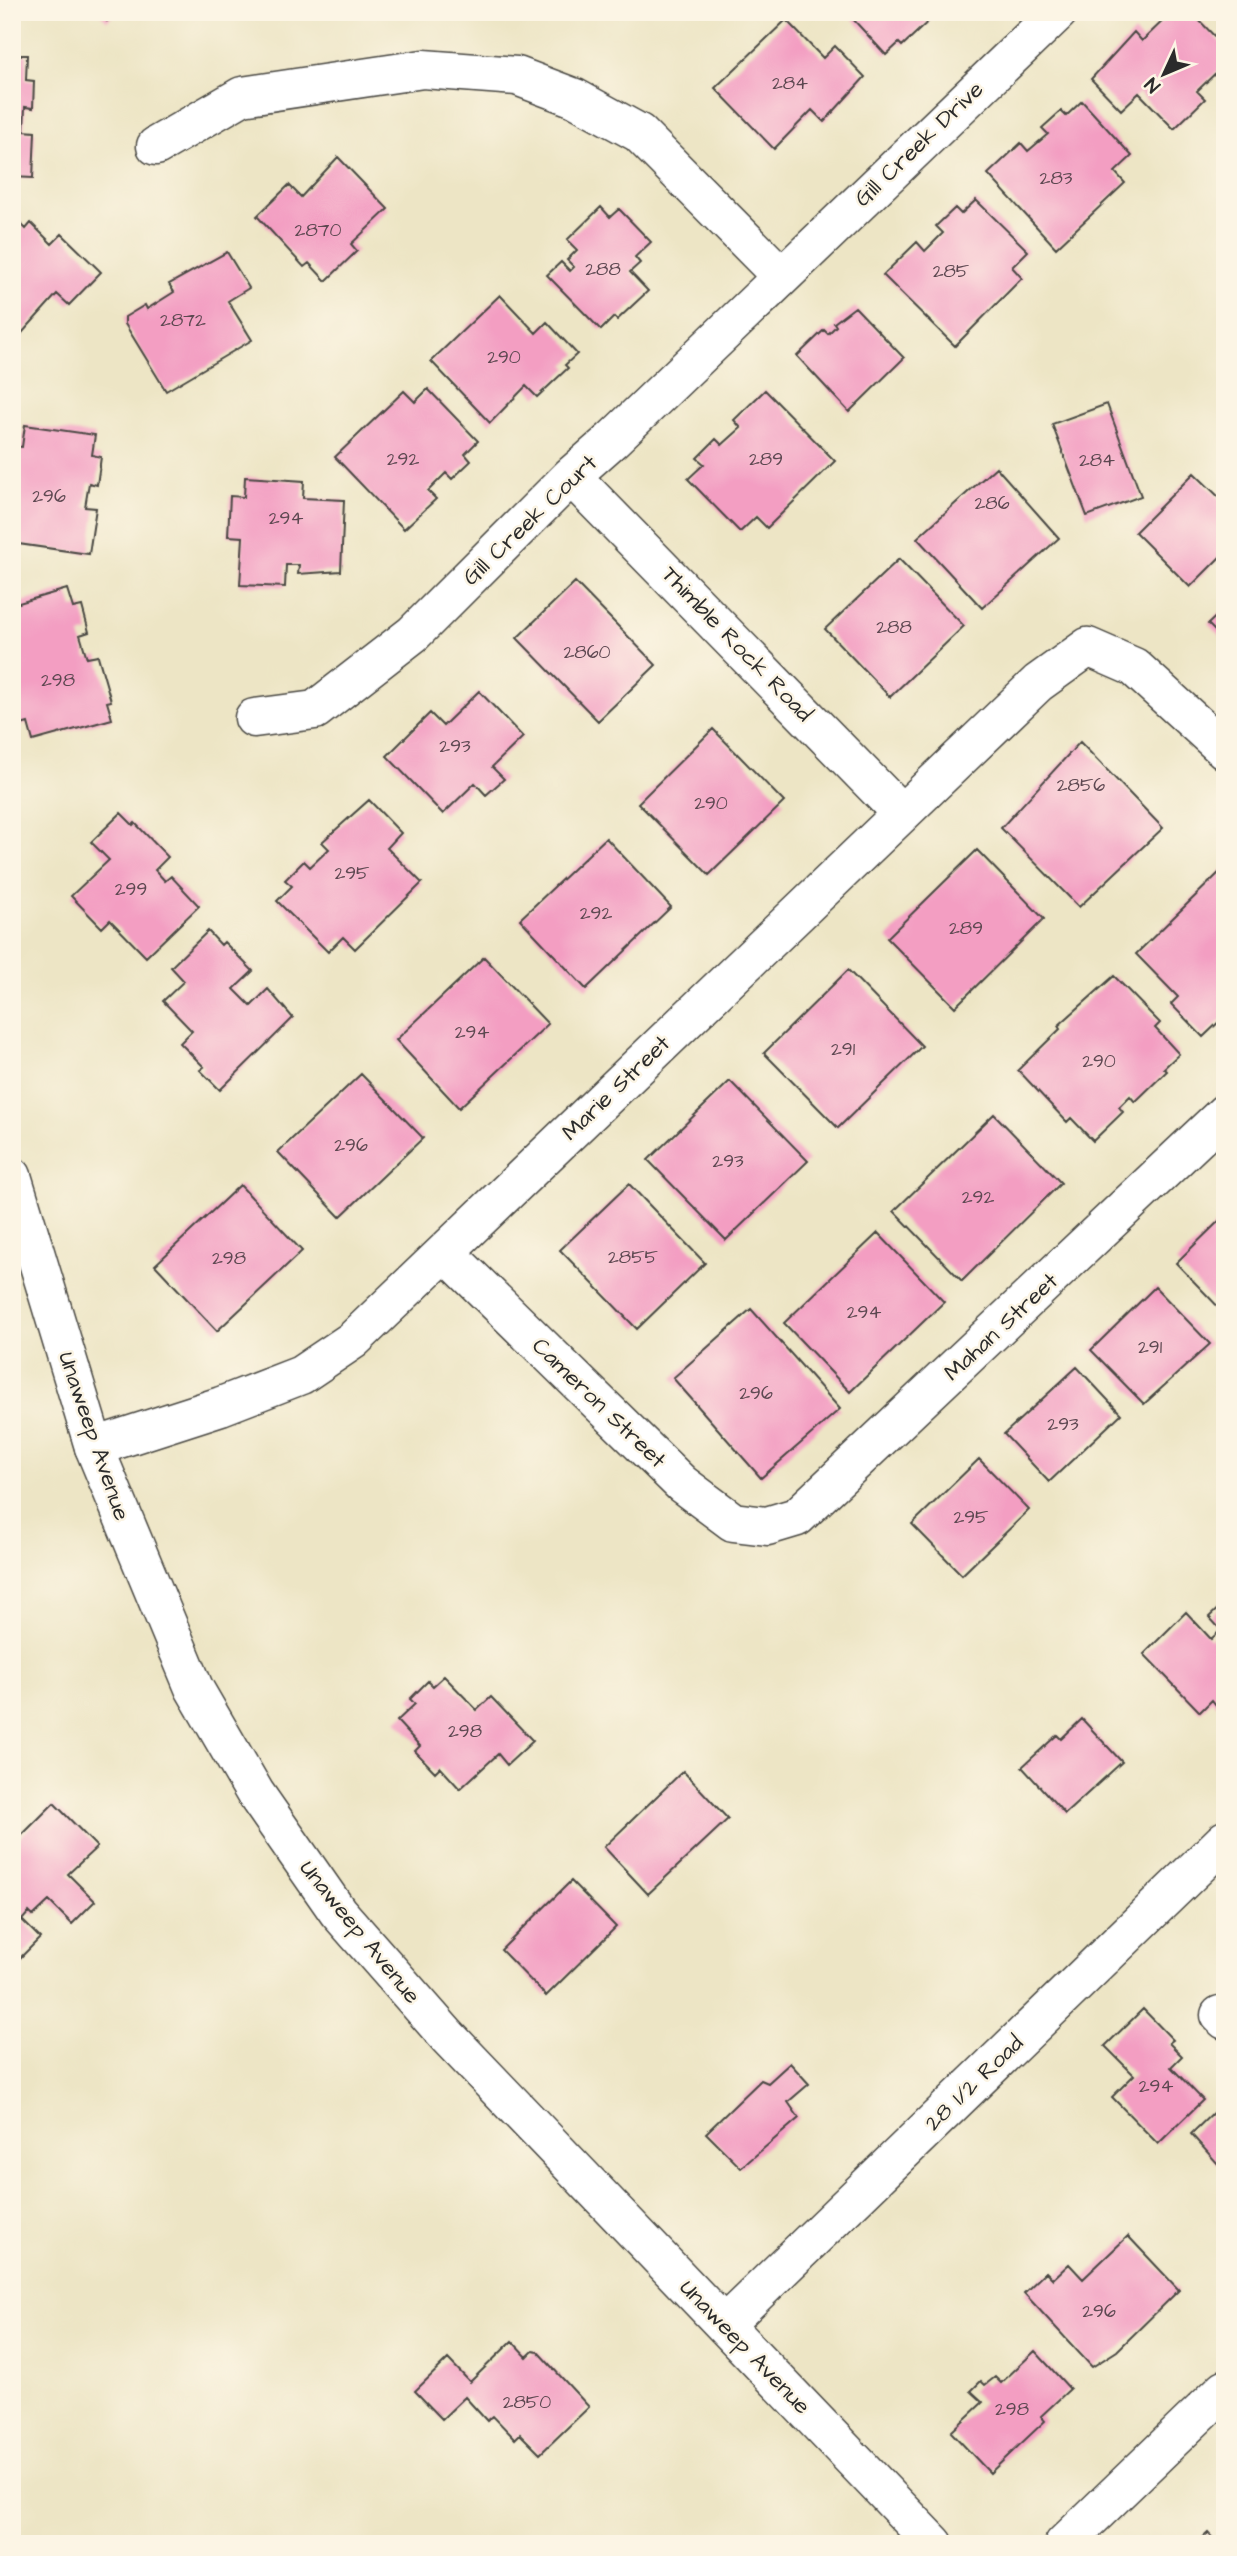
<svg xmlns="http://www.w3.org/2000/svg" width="1237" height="2556" viewBox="0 0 1237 2556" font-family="'Architects Daughter',sans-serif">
<rect width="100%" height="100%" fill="#fcf5e5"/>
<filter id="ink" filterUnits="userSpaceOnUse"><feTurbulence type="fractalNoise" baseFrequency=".0143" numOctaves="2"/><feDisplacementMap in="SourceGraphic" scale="14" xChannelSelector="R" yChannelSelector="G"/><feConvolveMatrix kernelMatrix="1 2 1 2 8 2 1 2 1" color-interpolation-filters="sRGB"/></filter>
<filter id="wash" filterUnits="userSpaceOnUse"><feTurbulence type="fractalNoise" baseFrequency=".00686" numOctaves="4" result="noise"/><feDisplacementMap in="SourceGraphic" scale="28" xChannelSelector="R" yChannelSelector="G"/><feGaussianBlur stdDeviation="1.57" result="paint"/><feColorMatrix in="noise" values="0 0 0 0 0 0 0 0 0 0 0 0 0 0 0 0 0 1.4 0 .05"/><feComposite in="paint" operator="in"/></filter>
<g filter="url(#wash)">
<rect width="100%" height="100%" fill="#ede5c5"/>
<g id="blocks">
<path fill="#f39ec2" d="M 99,12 L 116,12 L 107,21 Z
M 856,12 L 928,12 L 933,17 L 902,46 L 899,43 L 886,55 L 851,17 Z
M 1172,12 L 1191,12 L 1225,47 L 1225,64 L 1197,91 L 1205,99 L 1174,129 L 1139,93 L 1121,110 L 1091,79 L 1134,32 L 1142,41 Z
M 786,20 L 823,58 L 835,46 L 865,77 L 824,122 L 812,110 L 774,149 L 715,88 Z
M 12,55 L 27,55 L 26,80 L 34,81 L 33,108 L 25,107 L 24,131 L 35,132 L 33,178 L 12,177 Z
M 1082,101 L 1132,156 L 1115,172 L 1125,183 L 1056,248 L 988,174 L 1021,143 L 1028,151 L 1048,134 L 1042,128 L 1061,111 L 1066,116 Z
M 338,157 L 388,209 L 351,244 L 357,251 L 326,281 L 309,263 L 304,267 L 257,216 L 289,185 L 301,197 Z
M 976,200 L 1028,251 L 1012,267 L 1022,278 L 955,346 L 883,275 L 917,242 L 925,251 L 943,233 L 936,226 L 955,208 L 961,214 Z
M 601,207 L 610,217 L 619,209 L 651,242 L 635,257 L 640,263 L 630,272 L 648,291 L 617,320 L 614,317 L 601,330 L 547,275 L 561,262 L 570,271 L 574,267 L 567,260 L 577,250 L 567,240 Z
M 14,217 L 26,229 L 31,223 L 52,244 L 62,234 L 101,272 L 69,305 L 57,294 L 22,333 L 12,323 Z
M 227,252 L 249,288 L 228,301 L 252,340 L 166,391 L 125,324 L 125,317 L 145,305 L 147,309 L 174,292 L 169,284 Z
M 500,295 L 536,333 L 547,322 L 577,354 L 565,365 L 568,368 L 537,397 L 526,386 L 490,423 L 431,361 Z
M 855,307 L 904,358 L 849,412 L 797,356 L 824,330 L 828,334 L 836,326 L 834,323 Z
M 428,389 L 478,441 L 465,454 L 471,461 L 452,479 L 446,473 L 428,491 L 436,499 L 404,529 L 335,457 L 404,391 L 415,402 Z
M 765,390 L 835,461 L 767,528 L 756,517 L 740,532 L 688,479 L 704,464 L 697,458 L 716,439 L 722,445 L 741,428 L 734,420 Z
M 1107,404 L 1141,496 L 1087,516 L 1052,424 Z
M 25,425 L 95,435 L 92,455 L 101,457 L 97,485 L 89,483 L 85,507 L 96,508 L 89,554 L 18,544 L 16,556 L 12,555 L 12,446 L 22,447 Z
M 996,467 L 1059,538 L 982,608 L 917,538 Z
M 1194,473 L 1225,503 L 1225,552 L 1190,587 L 1135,532 Z
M 245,477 L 304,481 L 303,498 L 344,500 L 341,571 L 298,574 L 299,565 L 286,565 L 285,587 L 240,585 L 243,537 L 228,536 L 230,496 L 244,497 Z
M 899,559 L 964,626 L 890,697 L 825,629 Z
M 575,582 L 656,665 L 598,721 L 517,638 Z
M 67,589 L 73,608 L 82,606 L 89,632 L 80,635 L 87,658 L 98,656 L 111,701 L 107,702 L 112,719 L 33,741 L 28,723 L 14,727 L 12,722 L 12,605 Z
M 1225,608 L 1225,641 L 1208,624 Z
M 479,691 L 523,737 L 492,767 L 504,779 L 486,795 L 475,783 L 443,814 L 387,756 L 430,713 L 443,726 Z
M 713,729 L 784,802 L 709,875 L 638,803 Z
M 1080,742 L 1163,828 L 1079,907 L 1001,828 Z
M 369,800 L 401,833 L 387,848 L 422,883 L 355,949 L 343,937 L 328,952 L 277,901 L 292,886 L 285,880 L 304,861 L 310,867 L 329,849 L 322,842 Z
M 121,813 L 133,825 L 135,823 L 168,857 L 155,870 L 165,881 L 171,876 L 199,906 L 146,957 L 110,920 L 102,928 L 71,896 L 109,860 L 91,842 Z
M 606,838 L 671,907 L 586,989 L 520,919 Z
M 977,850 L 1044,919 L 955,1007 L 887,938 Z
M 1225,867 L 1225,1016 L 1203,1037 L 1171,1004 L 1178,997 L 1136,954 Z
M 208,931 L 221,945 L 224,942 L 253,971 L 234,989 L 251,1006 L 268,989 L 293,1018 L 220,1090 L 200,1070 L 204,1067 L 180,1043 L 192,1031 L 163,1001 L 184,981 L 171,967 Z
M 484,957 L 548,1024 L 459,1108 L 396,1040 Z
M 848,970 L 922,1046 L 838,1128 L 764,1053 Z
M 1114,976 L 1160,1023 L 1155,1028 L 1179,1054 L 1164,1068 L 1167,1071 L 1135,1102 L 1130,1096 L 1119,1107 L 1123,1112 L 1093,1141 L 1071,1118 L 1067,1122 L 1018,1070 L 1060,1029 L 1058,1026 Z
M 361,1074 L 423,1138 L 340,1217 L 278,1152 Z
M 730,1081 L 808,1161 L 726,1240 L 648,1160 Z
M 994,1114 L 1061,1183 L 962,1281 L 894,1211 Z
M 629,1184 L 705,1263 L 637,1329 L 560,1250 Z
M 240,1185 L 302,1251 L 217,1331 L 155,1265 Z
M 1225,1215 L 1225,1314 L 1176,1263 Z
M 878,1233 L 944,1302 L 850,1392 L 784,1323 Z
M 1155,1287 L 1210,1344 L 1144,1404 L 1091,1350 Z
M 751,1309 L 840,1409 L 761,1478 L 673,1378 Z
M 1077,1367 L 1121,1414 L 1049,1482 L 1004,1434 Z
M 979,1459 L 1029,1510 L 962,1575 L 912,1524 Z
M 1223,1604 L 1225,1696 L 1216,1705 L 1212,1700 L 1200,1712 L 1144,1654 L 1186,1612 L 1211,1639 L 1221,1630 L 1209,1617 Z
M 444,1676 L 477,1710 L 491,1697 L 533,1741 L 507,1765 L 498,1754 L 460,1789 L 440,1767 L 435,1772 L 415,1751 L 420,1746 L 397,1721 L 415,1704 L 410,1699 L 428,1681 L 433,1686 Z
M 1082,1719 L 1122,1762 L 1065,1814 L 1022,1767 L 1057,1735 L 1061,1739 Z
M 683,1771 L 728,1819 L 648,1894 L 604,1847 Z
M 54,1803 L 97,1847 L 68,1874 L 95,1901 L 72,1924 L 49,1901 L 33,1916 L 29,1912 L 22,1920 L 40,1938 L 12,1966 L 12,1845 Z
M 571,1881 L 616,1927 L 546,1996 L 501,1950 Z
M 1143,2009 L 1173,2040 L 1169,2043 L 1182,2056 L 1171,2067 L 1203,2100 L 1158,2144 L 1112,2097 L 1134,2075 L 1105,2046 Z
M 790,2063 L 809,2084 L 788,2102 L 799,2118 L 741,2168 L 706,2133 L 761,2080 L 768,2083 Z
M 1220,2106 L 1225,2111 L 1225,2159 L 1218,2164 L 1191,2134 Z
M 1128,2236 L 1179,2290 L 1117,2351 L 1092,2367 L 1024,2293 L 1046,2272 L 1053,2279 L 1069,2264 L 1083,2279 Z
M 512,2341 L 527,2357 L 533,2351 L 538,2352 L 589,2407 L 540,2454 L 520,2434 L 515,2439 L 493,2416 L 487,2421 L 465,2397 L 442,2419 L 415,2391 L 448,2359 L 470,2382 Z
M 1035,2351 L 1070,2389 L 1041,2416 L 1045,2421 L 990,2473 L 951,2432 L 983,2402 L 971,2391 L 981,2381 L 985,2385 L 995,2377 L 1001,2383 Z
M 1208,2533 L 1218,2544 L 1196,2544 Z"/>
</g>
</g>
<g filter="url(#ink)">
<use href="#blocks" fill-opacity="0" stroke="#484742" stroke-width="2"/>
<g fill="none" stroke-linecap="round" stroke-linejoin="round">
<defs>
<path id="street" d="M 156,146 L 242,96 L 423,69 L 517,76 L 575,98 L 639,133 L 781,276
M 571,476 L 901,813
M 254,718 L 315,710 L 413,634 L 571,476 L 612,440 L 1058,12
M 446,1253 L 682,1484 L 733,1522 L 767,1526 L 797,1517 L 1225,1113
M 94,1447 L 221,1406 L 301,1375 L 353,1340 L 1038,683 L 1088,647 L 1134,667 L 1225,750
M 1220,2015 L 1225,2020
M 1064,2544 L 1225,2389"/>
<path id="secondary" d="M 12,1176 L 94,1447 L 194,1688 L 255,1793 L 338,1912 L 447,2036 L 934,2544
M 724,2325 L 1225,1840"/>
</defs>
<use href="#street" stroke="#484742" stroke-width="41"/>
<use href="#secondary" stroke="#484742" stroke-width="41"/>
<use href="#street" stroke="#fff" stroke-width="38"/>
<use href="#secondary" stroke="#fff" stroke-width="38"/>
</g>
</g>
<g text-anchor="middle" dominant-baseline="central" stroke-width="5" stroke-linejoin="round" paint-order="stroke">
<g font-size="19" fill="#5d4851">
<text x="790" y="83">284</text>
<text x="1056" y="178">283</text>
<text x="318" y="230">2870</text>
<text x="603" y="269">288</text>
<text x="951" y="271">285</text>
<text x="183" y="320">2872</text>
<text x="504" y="357">290</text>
<text x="403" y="459">292</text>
<text x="766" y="459">289</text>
<text x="1097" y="460">284</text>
<text x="49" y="496">296</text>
<text x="992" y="503">286</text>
<text x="286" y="518">294</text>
<text x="894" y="627">288</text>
<text x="587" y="652">2860</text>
<text x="58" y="680">298</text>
<text x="455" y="746">293</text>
<text x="1081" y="785">2856</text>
<text x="711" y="803">290</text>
<text x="352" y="873">295</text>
<text x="131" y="889">299</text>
<text x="596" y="913">292</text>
<text x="966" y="928">289</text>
<text x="472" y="1032">294</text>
<text x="843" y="1049">291</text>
<text x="1099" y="1061">290</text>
<text x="351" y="1145">296</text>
<text x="728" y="1161">293</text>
<text x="978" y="1197">292</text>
<text x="633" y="1257">2855</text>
<text x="229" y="1258">298</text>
<text x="864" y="1312">294</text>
<text x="1150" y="1347">291</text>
<text x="756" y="1393">296</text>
<text x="1063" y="1424">293</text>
<text x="971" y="1517">295</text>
<text x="465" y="1731">298</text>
<text x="1156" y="2086">294</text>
<text x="1099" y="2311">296</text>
<text x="527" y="2402">2850</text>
<text x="1012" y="2409">298</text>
</g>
<g font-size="23" fill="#2b2b2b" stroke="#fcf5e5">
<text transform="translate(919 144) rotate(-44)">Gill Creek Drive</text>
<text transform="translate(530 520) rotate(-44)">Gill Creek Court</text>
<text transform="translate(737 644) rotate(46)">Thimble Rock Road</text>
<text transform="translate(616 1088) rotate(-44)">Marie Street</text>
<text transform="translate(1001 1327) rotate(-43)">Mahan Street</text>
<text transform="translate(599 1403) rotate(44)">Cameron Street</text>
<text transform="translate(94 1436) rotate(71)">Unaweep Avenue</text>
<text transform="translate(360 1932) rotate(51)">Unaweep Avenue</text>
<text transform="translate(974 2083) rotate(-44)">28 1/2 Road</text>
<text transform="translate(745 2347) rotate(46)">Unaweep Avenue</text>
</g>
</g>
<rect width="1237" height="2556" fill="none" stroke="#fcf5e5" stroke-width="42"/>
<g transform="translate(1164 74) rotate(226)" stroke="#fcf5e5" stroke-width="5" paint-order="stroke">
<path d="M0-5L12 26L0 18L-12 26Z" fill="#2b2b2b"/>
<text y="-10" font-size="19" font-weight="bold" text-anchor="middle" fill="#2b2b2b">N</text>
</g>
</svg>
